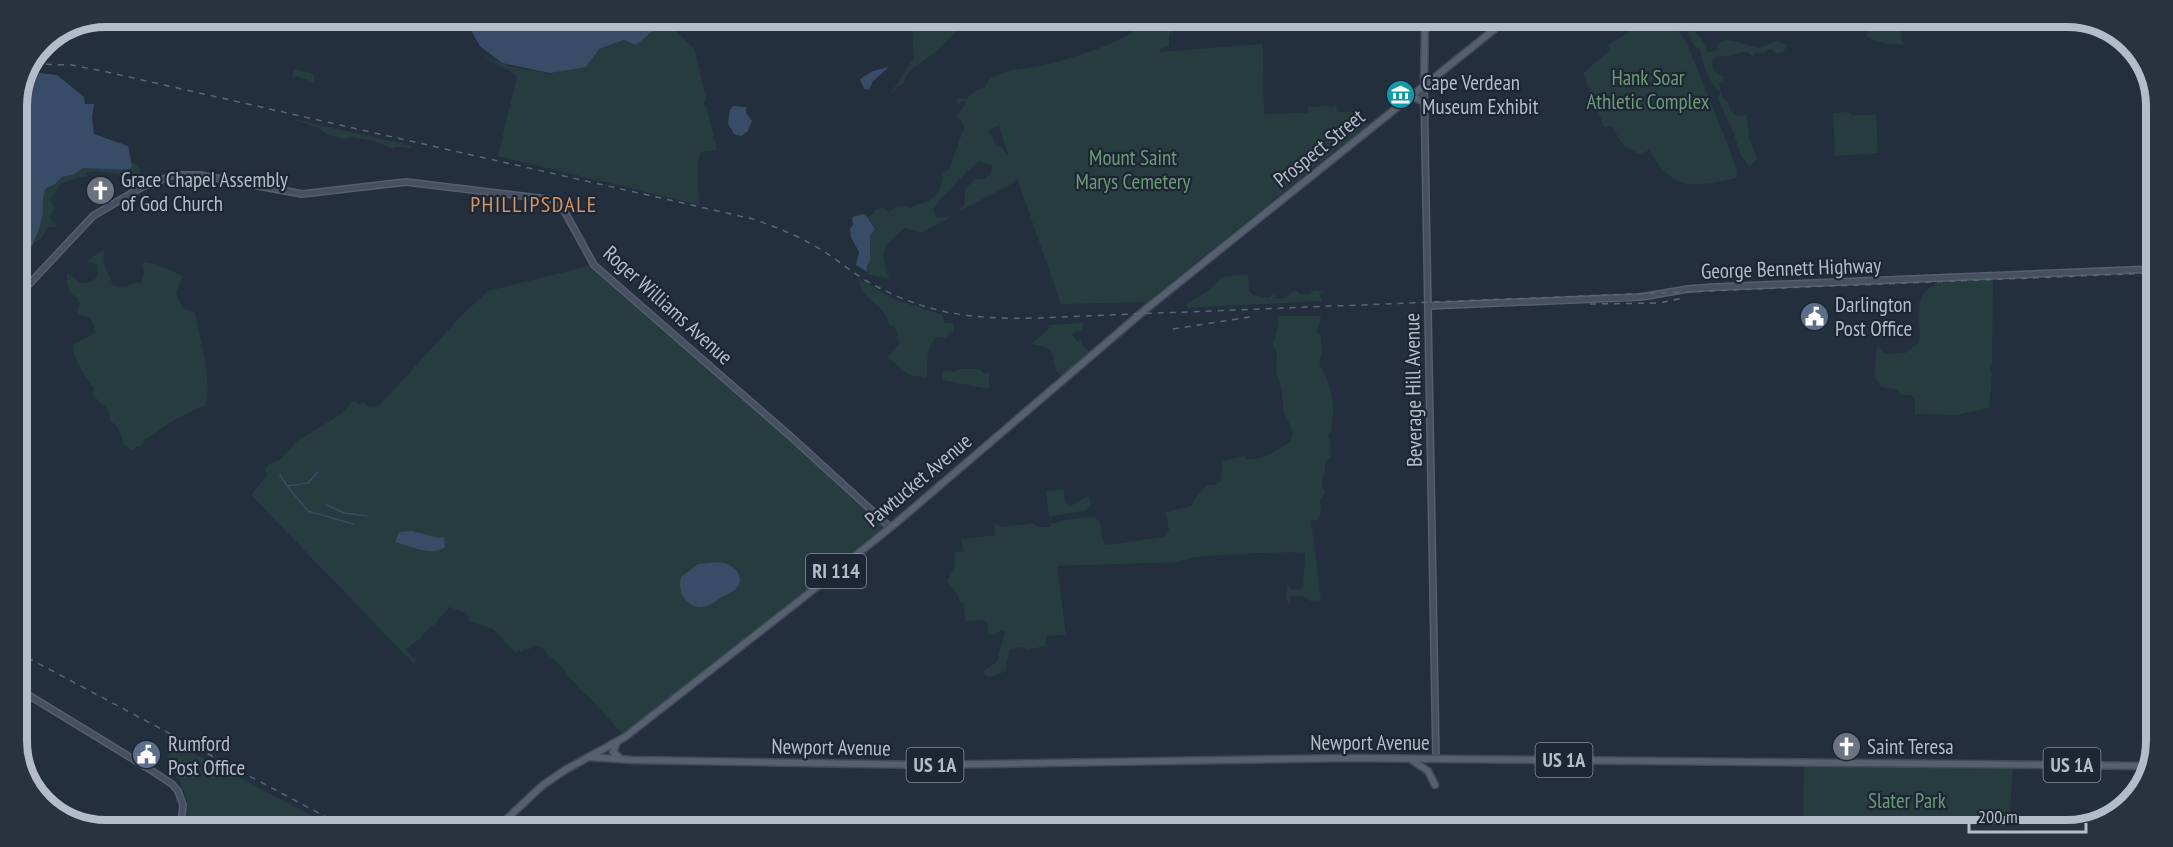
<svg xmlns="http://www.w3.org/2000/svg" width="2173" height="847" viewBox="0 0 2173 847" font-family="'PT Sans Narrow',sans-serif">
<rect width="100%" height="100%" fill="#242f3e"/>
<path fill="#263c3f" fill-rule="evenodd" d="M 668,18 L 676,18 L 678,33 L 695,50 L 706,99 L 703,105 L 704,106 L 706,104 L 717,150 L 701,152 C 696,161 698,195 700,205 L 498,156 L 517,76 C 508,67 494,66 485,56 L 509,66 L 550,74 L 599,49 L 625,40 L 636,44 Z
M 911,18 L 930,19 L 959,28 L 937,51 L 911,70 L 906,75 L 904,84 L 898,86 L 889,96 L 914,58 Z
M 1147,19 L 1181,19 L 1185,24 L 1169,34 L 1169,46 L 1160,49 L 1160,52 L 1263,44 L 1264,114 L 1308,113 L 1308,107 L 1316,107 L 1325,105 L 1331,107 L 1336,105 L 1337,112 L 1358,112 L 1371,128 L 1346,148 L 1343,144 L 1147,302 L 1061,304 L 1017,178 L 1013,183 L 958,212 L 965,204 L 965,189 L 975,179 L 984,179 L 991,174 L 992,166 L 980,161 C 972,165 937,202 933,210 L 936,218 L 952,216 L 922,233 L 905,228 C 894,238 882,244 884,259 C 886,268 885,271 890,279 L 868,274 L 870,236 L 874,226 L 867,217 L 872,215 L 875,210 L 882,207 L 889,212 C 898,204 900,206 911,208 C 919,201 923,205 930,200 C 941,194 942,184 943,173 L 949,169 L 964,128 L 962,121 L 956,117 L 966,104 L 964,100 L 959,105 L 956,102 L 959,98 L 966,99 L 978,89 L 985,88 C 987,84 989,79 993,77 C 1005,70 1020,69 1033,67 C 1061,62 1132,42 1147,19 ZM 1000,125 L 999,127 L 1009,156 L 1001,147 L 996,146 L 993,138 L 989,134 L 990,129 Z
M 1648,20 L 1672,20 L 1687,44 L 1726,140 L 1737,171 L 1736,178 C 1694,188 1672,191 1649,150 L 1641,155 L 1624,146 L 1611,126 L 1604,127 L 1583,73 L 1610,50 L 1608,45 Z
M 1682,20 L 1693,20 L 1695,32 L 1701,38 L 1708,52 L 1716,51 L 1718,44 L 1726,40 L 1734,41 L 1759,48 L 1777,41 L 1787,45 L 1784,51 L 1777,54 L 1773,50 L 1768,49 L 1764,53 L 1756,53 L 1752,56 C 1745,49 1741,53 1733,55 C 1729,57 1721,56 1717,56 L 1712,61 L 1713,70 L 1725,78 L 1719,83 C 1720,91 1722,100 1729,103 L 1730,110 L 1736,116 L 1747,115 L 1749,138 L 1757,158 L 1750,167 L 1741,156 L 1734,134 L 1718,99 L 1720,92 C 1709,83 1702,63 1700,49 L 1694,46 Z
M 1870,21 L 1887,21 L 1887,25 L 1902,32 L 1901,40 L 1905,44 C 1895,47 1873,41 1866,36 L 1870,29 Z
M 294,69 L 314,74 L 314,83 L 304,78 L 302,80 L 301,77 L 295,76 L 292,78 Z
M 1848,112 L 1853,115 L 1876,115 L 1878,153 L 1835,156 L 1833,113 Z
M 293,119 L 409,145 L 413,148 L 394,147 L 393,149 L 374,141 L 352,137 L 345,139 L 328,135 L 320,129 Z
M 131,162 L 137,165 L 140,170 L 140,177 L 97,171 L 85,173 L 87,176 L 85,177 L 80,177 L 61,183 L 50,200 L 55,208 L 50,216 L 52,221 L 56,224 L 56,227 L 48,227 L 41,239 L 34,243 C 38,234 41,224 42,213 C 43,204 41,197 46,188 L 54,185 L 62,177 L 73,175 L 83,168 L 128,170 L 132,166 Z
M 105,249 C 100,265 109,272 113,286 L 126,288 L 130,284 L 141,282 L 144,274 L 142,265 L 144,262 L 156,264 L 183,276 L 176,293 L 183,308 L 195,313 C 199,335 215,392 204,407 C 192,408 186,416 176,419 L 143,441 L 144,443 L 141,446 L 135,447 L 134,450 L 130,450 L 123,444 L 122,437 L 115,424 L 110,422 L 110,415 L 105,405 L 101,404 L 92,393 L 94,389 C 86,376 73,360 73,345 L 97,332 L 94,330 L 94,325 L 90,317 L 80,315 L 77,311 L 80,304 L 77,302 L 78,298 L 71,294 L 67,283 L 67,273 L 81,283 L 87,283 L 97,278 L 98,265 L 87,261 Z
M 593,265 L 889,527 L 622,736 L 621,732 L 586,694 C 578,690 577,682 569,679 C 565,665 549,659 542,647 L 533,645 L 528,650 L 525,649 L 521,652 L 519,650 L 516,653 L 493,629 L 469,621 L 467,613 L 449,607 L 434,625 L 431,625 L 421,638 L 406,649 L 411,657 L 417,659 L 414,664 L 251,495 L 268,474 L 265,469 L 269,464 L 280,460 L 297,441 L 341,414 L 354,400 L 360,405 L 362,401 C 369,408 372,410 380,405 L 462,315 L 488,291 Z
M 1248,274 L 1249,291 L 1253,295 L 1269,298 L 1274,294 L 1276,298 L 1282,299 L 1296,290 L 1301,294 L 1309,295 L 1314,291 L 1325,291 L 1319,293 L 1322,301 L 1187,308 L 1187,304 L 1210,289 L 1222,277 Z
M 1993,277 L 1992,364 L 1990,366 L 1992,376 L 1989,408 L 1956,415 L 1915,414 L 1915,402 L 1911,395 L 1902,395 L 1896,389 L 1881,387 L 1874,376 L 1877,347 L 1881,349 L 1884,354 L 1905,353 L 1919,343 C 1922,325 1910,295 1934,286 L 1935,279 Z
M 859,279 L 896,300 L 943,315 L 944,323 L 953,323 L 953,332 L 950,332 L 946,338 L 937,337 C 926,348 927,362 927,378 L 910,375 L 887,357 L 899,344 L 895,326 L 889,325 C 887,305 860,300 859,279 Z
M 1282,316 L 1320,316 L 1321,318 L 1316,332 L 1321,336 L 1322,351 L 1319,364 C 1328,378 1332,390 1333,406 C 1334,415 1331,422 1332,431 L 1328,436 L 1331,442 L 1330,446 L 1331,458 L 1325,461 L 1325,474 L 1323,476 C 1321,483 1322,487 1326,492 L 1320,499 C 1320,507 1323,512 1318,520 L 1311,520 L 1321,600 L 1310,601 C 1306,595 1298,595 1291,597 L 1289,604 L 1286,599 L 1287,584 L 1291,589 L 1299,590 L 1303,587 L 1305,553 L 1294,552 C 1274,553 1191,553 1179,562 L 1057,566 L 1066,635 L 1047,636 L 1045,646 L 1027,650 L 1023,647 L 1010,649 L 1007,660 L 1006,671 L 993,676 L 986,676 L 983,671 L 997,662 L 1005,631 L 1001,630 L 994,635 L 988,632 L 988,623 L 984,620 L 965,621 L 964,604 L 959,601 L 958,595 L 947,581 C 953,572 957,564 954,553 L 964,551 L 961,539 L 995,535 L 994,523 L 1002,527 L 1033,523 L 1038,527 L 1050,527 L 1051,524 L 1065,520 L 1095,517 L 1100,523 L 1103,542 L 1107,545 L 1163,537 L 1169,530 L 1166,512 L 1192,506 L 1193,501 L 1207,485 L 1214,485 L 1221,481 L 1222,461 L 1245,456 L 1246,459 C 1263,461 1275,451 1290,442 L 1293,431 L 1284,413 L 1281,387 L 1276,372 L 1277,353 L 1273,344 L 1279,323 L 1277,317 Z
M 1083,323 L 1082,331 L 1076,331 L 1072,335 L 1078,342 L 1081,338 L 1083,346 L 1092,354 L 1063,378 L 1056,371 L 1052,352 L 1045,347 L 1031,344 L 1048,330 L 1049,325 Z
M 960,369 L 979,369 L 985,374 L 989,371 L 989,389 L 942,380 L 943,371 L 950,370 L 953,372 Z
M 1064,489 L 1065,502 L 1071,506 L 1089,495 L 1091,506 L 1084,511 L 1049,517 L 1046,491 Z
M 173,742 L 331,826 L 185,826 C 195,803 177,777 167,757 Z
M 1804,763 L 2013,765 L 2009,830 L 1803,830 Z"/>
<path fill="#394c67" d="M 463,17 L 668,18 L 636,45 L 624,40 L 599,49 L 586,67 L 550,73 L 502,63 L 480,46 Z
M 930,19 L 971,19 L 959,28 Z
M 889,67 L 873,81 L 869,90 L 864,89 L 860,79 L 873,71 Z
M 30,72 L 57,75 L 84,97 L 85,104 L 94,104 L 92,117 L 94,134 L 128,146 L 132,166 L 128,170 L 83,168 L 73,175 L 62,177 L 54,185 L 46,188 C 41,198 44,207 42,217 C 38,237 29,254 17,270 L 17,101 Z
M 733,106 L 746,107 L 746,113 L 752,121 L 748,131 L 741,136 L 734,134 L 728,124 L 730,110 Z
M 863,214 L 867,217 L 875,229 L 870,236 L 870,262 L 867,266 L 867,272 L 856,265 L 859,252 L 851,237 L 850,229 L 853,225 L 852,217 Z
M 412,531 L 439,538 L 444,537 L 445,547 C 431,557 410,546 395,542 L 399,532 Z
M 718,562 C 733,563 748,576 735,590 C 730,594 724,595 719,599 C 708,607 697,612 685,599 C 680,594 679,584 681,577 L 698,564 Z"/>
<g fill="none" stroke-linecap="round" stroke-linejoin="round">
<path stroke="#394c67" stroke-width="1.5" d="M 280,475 L 287,486 L 308,483 L 318,472
M 287,486 L 308,511 L 353,524
M 326,505 L 344,513 L 367,516"/>
<defs>
<path id="secondary" d="M 1424,87 L 1436,759
M 17,297 L 93,216 L 142,187 L 174,175 L 200,175 L 302,194 L 406,182 L 555,200 L 561,205 L 594,265 L 789,435 L 890,527
M 1428,306 L 1641,297 L 1688,289 L 1716,287 L 2155,269
M 17,688 L 146,767 L 172,784 L 178,791 L 183,805 L 181,826"/>
<path id="primary" d="M 1424,87 L 1425,20
M 1411,96 L 1424,102
M 617,742 L 613,752 L 621,759
M 589,757 L 632,760 L 924,765 L 1350,758 L 2152,766
M 1413,761 L 1428,771 L 1435,785
M 498,827 L 543,785 L 565,770 L 625,737 L 799,601 L 896,523 L 1146,309 L 1506,20"/>
</defs>
<use href="#secondary" stroke="#565f6c" stroke-width="8"/>
<use href="#primary" stroke="#414a57" stroke-width="9"/>
<use href="#secondary" stroke="#465061" stroke-width="5"/>
<use href="#primary" stroke="#56606e" stroke-width="6"/>
<path stroke="#5a6575" stroke-width="1.5" stroke-dasharray="6 6" stroke-linecap="butt" d="M 34,64 L 72,65 L 107,72 L 753,219 C 776,227 799,236 820,249 C 835,258 849,270 865,280 C 922,313 971,320 1036,318 L 2155,273
M 1590,304 L 1660,303 L 1683,298
M 1173,329 L 1256,316
M 17,652 L 343,826"/>
</g>
<defs>
<symbol id="museum-disc" viewBox="-11 -11 22 22"><circle r="9.5" fill="#0f9aa8" stroke="#1d2633"/><path d="M0-6L6-3V-2H-6V-3ZM-5-1h2V3h-2ZM-1-1h2V3h-2ZM3-1h2V3H3ZM-6 4H6V6H-6Z" fill="#fff"/></symbol>
<symbol id="church-disc" viewBox="-11 -11 22 22"><circle r="9.5" fill="#6b7280" stroke="#1d2633"/><path d="M-1.2-6h2.4v3.5h3.3v2.4h-3.3V6h-2.4V-.1h-3.3v-2.4h3.3Z" fill="#fff"/></symbol>
<symbol id="civic-disc" viewBox="-11 -11 22 22"><circle r="9.5" fill="#5c6f8a" stroke="#1d2633"/><path d="M-.6-6.5H3V-4.5H.6V-3L4-1V1h2V6H-6V1h2V-1L-.6-3ZM-1.2 2.5V6h2.4V2.5Z" fill="#fff"/></symbol>
</defs>
<g fill-rule="evenodd">
<use href="#museum-disc" x="1384" y="78" width="33" height="33"/>
<use href="#church-disc" x="84" y="174" width="33" height="33"/>
<use href="#civic-disc" x="1798" y="300" width="33" height="33"/>
<use href="#church-disc" x="1830" y="730" width="33" height="33"/>
<use href="#civic-disc" x="130" y="738" width="33" height="33"/>
</g>
<g text-anchor="middle" dominant-baseline="central" stroke-width="4.5" stroke-linejoin="round" paint-order="stroke">
<g fill="#1d2633" stroke="#878f9c" stroke-width="1.5">
<rect x="806" y="554" width="60" height="34" rx="4.5"/>
<rect x="1535.5" y="743" width="57" height="34" rx="4.5"/>
<rect x="906.5" y="748" width="57" height="34" rx="4.5"/>
<rect x="2043.5" y="748" width="57" height="34" rx="4.5"/>
</g>
<g font-size="20" font-weight="bold" fill="#b4bcc9">
<text x="836" y="571">RI 114</text>
<text x="1564" y="760">US 1A</text>
<text x="935" y="765">US 1A</text>
<text x="2072" y="765">US 1A</text>
</g>
<g font-size="21" fill="#6b9a76" stroke="#1d2633">
<text x="1648" y="77">Hank Soar<tspan x="1648" dy="24">Athletic Complex</tspan></text>
<text x="1133" y="157">Mount Saint<tspan x="1133" dy="24">Marys Cemetery</tspan></text>
<text x="1907" y="800">Slater Park</text>
</g>
<g font-size="21" fill="#b4bcc9" stroke="#1d2633" text-anchor="start">
<text x="1422" y="82">Cape Verdean<tspan x="1422" dy="24">Museum Exhibit</tspan></text>
<text x="121" y="179">Grace Chapel Assembly<tspan x="121" dy="24">of God Church</tspan></text>
<text x="1835" y="304">Darlington<tspan x="1835" dy="24">Post Office</tspan></text>
<text x="168" y="743">Rumford<tspan x="168" dy="24">Post Office</tspan></text>
<text x="1867" y="746">Saint Teresa</text>
</g>
<g font-size="21" fill="#b4bcc9" stroke="#1d2633">
<text transform="translate(1319 148) rotate(-39)">Prospect Street</text>
<text transform="translate(1791 268) rotate(-2)">George Bennett Highway</text>
<text transform="translate(668 305) rotate(42)">Roger Williams Avenue</text>
<text transform="translate(1413 390) rotate(-91)">Beverage Hill Avenue</text>
<text transform="translate(918 480) rotate(-40)">Pawtucket Avenue</text>
<text x="1370" y="742">Newport Avenue</text>
<text transform="translate(831 747) rotate(1)">Newport Avenue</text>
</g>
<g font-size="22" letter-spacing="1.5" fill="#d59563" stroke="#1d2633">
<text x="534" y="204">PHILLIPSDALE</text>
</g>
</g>
<path d="M0 0H2173V847H0ZM106 27H2067A79 79 0 0 1 2146 106V741A79 79 0 0 1 2067 820H106A79 79 0 0 1 27 741V106A79 79 0 0 1 106 27Z" fill="#29323f" fill-rule="evenodd"/>
<path fill="none" stroke="#b4bcc9" stroke-width="8" d="M106 27H2067A79 79 0 0 1 2146 106V741A79 79 0 0 1 2067 820H106A79 79 0 0 1 27 741V106A79 79 0 0 1 106 27Z"/>
<path d="M1969 823v9h117v-9" fill="none" stroke="#b4bcc9" stroke-width="3"/>
<text x="1978" y="823" font-size="18" fill="#b4bcc9" stroke="#1d2633" stroke-width="4.5" paint-order="stroke">200 m</text>
</svg>
